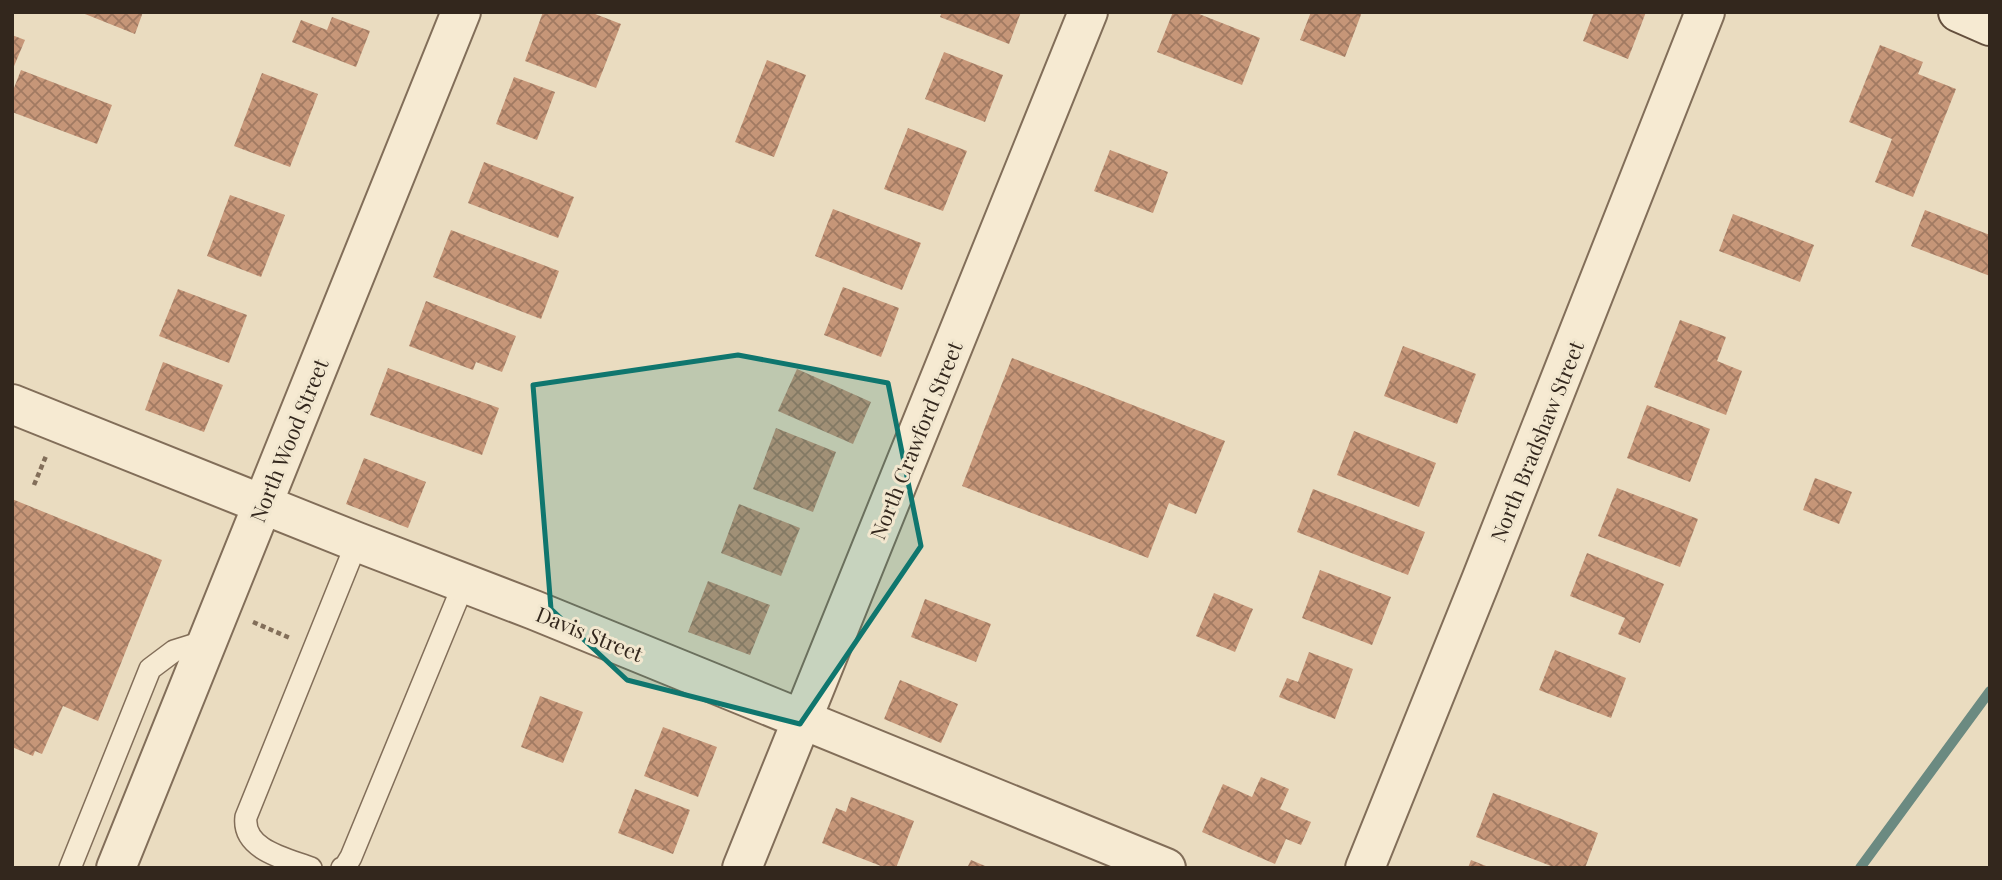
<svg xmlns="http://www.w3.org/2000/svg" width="2002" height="880" viewBox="0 0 2002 880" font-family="'Playfair Display',serif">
<defs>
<pattern id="building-cross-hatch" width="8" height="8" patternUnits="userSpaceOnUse" patternTransform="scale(1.75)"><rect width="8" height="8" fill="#c69678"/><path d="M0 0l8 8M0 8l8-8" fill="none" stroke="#a17a62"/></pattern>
</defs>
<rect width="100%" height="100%" fill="#eadcc0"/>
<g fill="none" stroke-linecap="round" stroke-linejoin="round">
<path stroke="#6b8a81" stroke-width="10" d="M 1860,868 L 1990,691"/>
</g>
<path fill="url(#building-cross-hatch)" d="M 80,12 L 143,12 L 135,34 Z
M 543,12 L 590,12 L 621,24 L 596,88 L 525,61 Z
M 942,12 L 1021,12 L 1009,44 L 940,17 Z
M 1173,12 L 1194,12 L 1260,38 L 1242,85 L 1157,52 Z
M 1311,12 L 1362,12 L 1345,57 L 1300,40 Z
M 1594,12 L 1646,12 L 1628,59 L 1583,41 Z
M 332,17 L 370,31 L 356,67 L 292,42 L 301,20 L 327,30 Z
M 12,35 L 25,40 L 12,71 Z
M 1880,45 L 1923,62 L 1918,74 L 1956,89 L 1913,197 L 1875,182 L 1892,139 L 1849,122 Z
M 944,52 L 1003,75 L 985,122 L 925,99 Z
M 767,60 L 806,75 L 774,157 L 735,142 Z
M 21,70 L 112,105 L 97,144 L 12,112 L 12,93 Z
M 262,73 L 318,94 L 290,167 L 234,146 Z
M 514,77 L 555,92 L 537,140 L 496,124 Z
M 908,128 L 967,151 L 943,211 L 884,189 Z
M 1110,150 L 1168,172 L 1153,213 L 1094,191 Z
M 484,162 L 574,197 L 558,238 L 468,203 Z
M 230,195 L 285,215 L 261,277 L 207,256 Z
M 833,209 L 921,243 L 902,290 L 815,256 Z
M 1925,210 L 1990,235 L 1990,276 L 1911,246 Z
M 1733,214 L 1814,245 L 1800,282 L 1719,251 Z
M 451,230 L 559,271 L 541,319 L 433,277 Z
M 843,287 L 899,308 L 881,357 L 824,335 Z
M 178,289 L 247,315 L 229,363 L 159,336 Z
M 426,301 L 516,336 L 502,372 L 476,362 L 473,370 L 409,346 Z
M 1680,320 L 1726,337 L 1717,361 L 1742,371 L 1726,415 L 1654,387 Z
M 1403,346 L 1476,374 L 1457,424 L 1384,396 Z
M 1012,358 L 1225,441 L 1196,514 L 1169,503 L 1148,558 L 962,486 Z
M 163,362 L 223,385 L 204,432 L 145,410 Z
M 388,368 L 499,408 L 482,455 L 370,415 Z
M 797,369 L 871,402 L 853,444 L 778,411 Z
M 1647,405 L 1710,429 L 1690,482 L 1627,458 Z
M 776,428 L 836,452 L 813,512 L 753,489 Z
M 1354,431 L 1436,463 L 1419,507 L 1337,475 Z
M 364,458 L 426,482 L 408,528 L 346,504 Z
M 1815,478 L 1852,492 L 1839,524 L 1803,510 Z
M 1617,488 L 1698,519 L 1680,567 L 1598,536 Z
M 1313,489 L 1425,532 L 1408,575 L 1297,532 Z
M 12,499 L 162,560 L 98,721 L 63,706 L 42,754 L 35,751 L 33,756 L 12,747 Z
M 739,504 L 800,528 L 781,576 L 721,553 Z
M 1587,553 L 1664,584 L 1640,643 L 1618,634 L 1625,618 L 1570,596 Z
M 1320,570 L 1391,597 L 1372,645 L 1302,618 Z
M 708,581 L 770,605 L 750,655 L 688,632 Z
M 1214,593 L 1253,609 L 1235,652 L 1196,636 Z
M 925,599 L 991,624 L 976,662 L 911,637 Z
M 1555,650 L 1626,678 L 1611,718 L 1539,690 Z
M 1309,652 L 1353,669 L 1335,719 L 1279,697 L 1287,678 L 1298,682 Z
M 900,680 L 958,704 L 941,743 L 884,719 Z
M 540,696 L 583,712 L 563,763 L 521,747 Z
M 663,727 L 717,747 L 698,797 L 644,776 Z
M 1261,777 L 1289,789 L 1280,809 L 1311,822 L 1301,845 L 1286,839 L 1275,864 L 1202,832 L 1223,784 L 1252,797 Z
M 635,789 L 690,810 L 673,854 L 618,833 Z
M 1493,793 L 1598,833 L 1585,868 L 1556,868 L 1476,837 Z
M 851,797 L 914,821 L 896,868 L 886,868 L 822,843 L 836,808 L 846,812 Z
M 971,860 L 990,868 L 967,868 Z
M 1471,860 L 1491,868 L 1468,868 Z"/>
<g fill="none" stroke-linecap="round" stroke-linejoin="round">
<defs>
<path id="lane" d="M 70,868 L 150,669 L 174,651 L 206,641
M 311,868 C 287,859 242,850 246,817 L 357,542
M 342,868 L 345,867 L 351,857 L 464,583"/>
<path id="street" d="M 12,404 L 357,542 L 534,610 L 1166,868
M 116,868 L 461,12
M 742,868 L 1088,12
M 1365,868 L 1481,580 L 1705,12"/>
<path id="secondary" d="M 1958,12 L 1990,26"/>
</defs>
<use href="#lane" stroke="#826e59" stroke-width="24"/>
<use href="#street" stroke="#826e59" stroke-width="42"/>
<use href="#secondary" stroke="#644f3d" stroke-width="42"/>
<path stroke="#826e59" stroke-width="4.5" stroke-dasharray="5 3.5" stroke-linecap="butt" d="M 34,485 L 46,456
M 253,622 L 290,638"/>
<use href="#lane" stroke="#f6ead2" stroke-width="21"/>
<use href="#street" stroke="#f6ead2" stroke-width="38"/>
<use href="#secondary" stroke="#f6ead2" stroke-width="38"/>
</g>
<path fill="#0f766e" fill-opacity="0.2" stroke="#0f766e" stroke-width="5" stroke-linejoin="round" d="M 738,355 L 888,383 L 921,546 L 800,724 L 627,680 L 551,609 L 533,385 Z"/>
<g text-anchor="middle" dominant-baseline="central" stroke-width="6" stroke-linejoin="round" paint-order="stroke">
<g font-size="21" fill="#33271d" stroke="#f2e7cf">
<text transform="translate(288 440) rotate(-68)">North Wood Street</text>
<text transform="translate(915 440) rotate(-68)">North Crawford Street</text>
<text transform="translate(1536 441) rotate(-68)">North Bradshaw Street</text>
<text transform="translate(590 633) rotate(22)">Davis Street</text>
</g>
</g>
<rect width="2002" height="880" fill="none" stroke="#33271d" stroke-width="28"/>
</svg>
